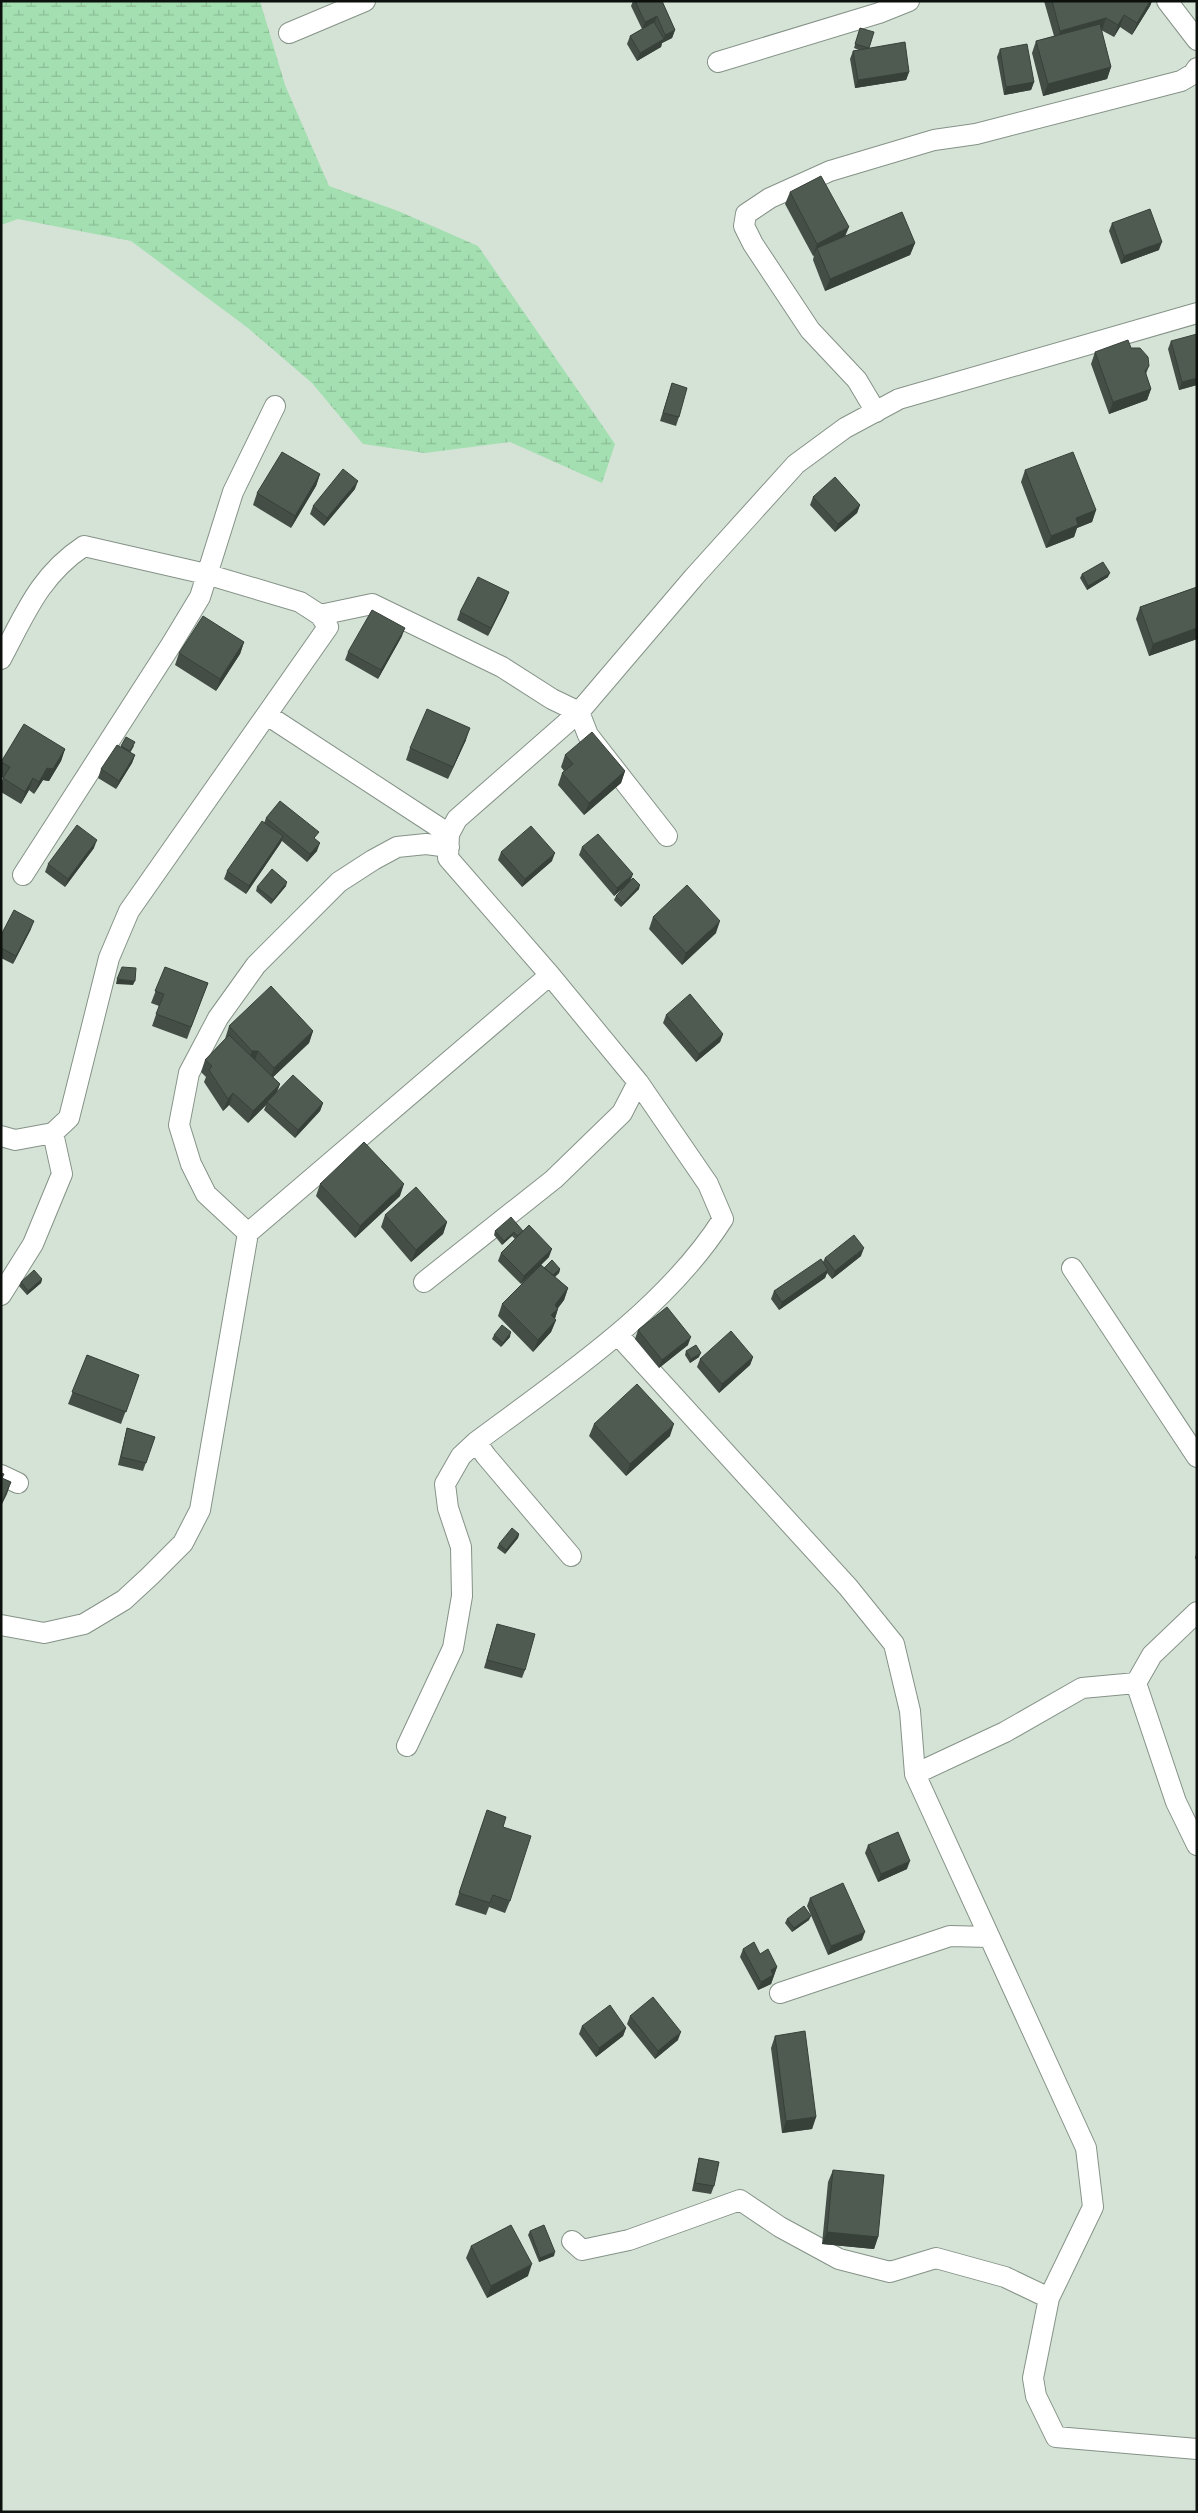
<svg xmlns="http://www.w3.org/2000/svg" width="1198" height="2513" viewBox="0 0 1198 2513" font-family="'Noto Sans',sans-serif">
<defs>
<pattern id="wetland-marsh" width="20" height="14" patternUnits="userSpaceOnUse" patternTransform="scale(1.25)"><rect width="20" height="14" fill="#a3dfb0"/><path d="M1 5h8M5 5V1M11 12h8M15 12V8" fill="none" stroke="#8bbe96"/></pattern>
</defs>
<rect width="100%" height="100%" fill="#d5e3d7"/>
<path fill="url(#wetland-marsh)" d="M 1,1 L 260,1 L 285,85 L 329,186 L 398,211 L 478,246 L 615,444 L 602,483 L 510,442 L 425,453 L 363,444 L 312,383 L 248,328 L 131,241 L 18,219 L 1,225 Z"/>
<g fill="none" stroke-linecap="round" stroke-linejoin="round">
<defs>
<path id="minor" d="M 1167,1 L 1197,40
M 289,33 L 365,1
M 718,62 L 879,13 L 909,1
M 876,412 L 857,380 L 810,330 L 753,244 L 744,226 L 746,214 L 770,198 L 830,171 L 934,140 L 976,134 L 1181,81 L 1193,74 L 1197,68
M 320,615 L 372,604 L 502,667 L 552,699 L 579,712 L 588,735 L 667,836
M 1,659 C 25,614 40,575 84,546 L 206,574 L 300,602 L 320,615 L 328,627 L 129,911 L 109,958 L 69,1118 L 53,1133 L 15,1140 L 1,1136
M 267,715 L 449,834
M 23,875 L 171,645 L 200,597 L 233,492 L 275,406
M 248,1233 L 206,1194 L 191,1164 L 179,1125 L 189,1073 L 218,1018 L 256,965 L 339,882 L 373,860 L 397,847 L 426,844 L 449,847
M 1072,1268 L 1197,1457
M 424,1282 L 554,1179 L 622,1113 L 638,1082
M 1,1295 L 33,1244 L 62,1174 L 53,1133
M 618,1335 L 848,1587 L 894,1644 L 910,1711 L 915,1774 L 1086,2148 L 1093,2207 L 1049,2298 L 1033,2378 L 1036,2396 L 1056,2437 L 1197,2449
M 476,1442 L 486,1456 L 571,1556
M 1,1475 L 18,1483
M 1,1625 L 44,1633 L 84,1624 L 124,1600 L 150,1576 L 183,1543 L 200,1510 L 248,1233 L 550,975
M 1136,1683 L 1176,1802 L 1197,1845
M 407,1746 L 453,1648 L 462,1596 L 461,1547 L 448,1508 L 445,1484 L 461,1456 L 476,1442 C 562,1378 665,1310 723,1219 L 708,1184 L 638,1082 L 550,975 L 448,858 L 449,834 L 457,819 L 579,712 L 694,577 L 796,464 L 845,428 L 899,399 L 1197,313
M 915,1774 L 1005,1732 L 1082,1688 L 1136,1683 L 1152,1655 L 1197,1612
M 780,1993 L 950,1936 L 989,1937
M 572,2241 L 582,2250 L 629,2240 L 740,2200 L 780,2227 L 839,2259 L 890,2272 L 936,2258 L 1005,2277 L 1049,2298"/>
</defs>
<use href="#minor" stroke="#859287" stroke-width="22"/>
<use href="#minor" stroke="#fff" stroke-width="20"/>
</g>
<path fill="#444e46" d="M 633,1 L 662,1 L 675,30 L 672,38 L 662,43 L 661,47 L 637,61 L 627,44 L 630,36 L 642,29 L 631,6 Z
M 1044,1 L 1152,1 L 1150,6 L 1132,35 L 1120,27 L 1114,37 L 1101,30 L 1111,67 L 1107,79 L 1043,96 L 1032,53 L 1036,41 L 1054,36 Z
M 860,28 L 869,48 L 909,72 L 906,80 L 855,88 L 850,59 L 853,51 L 859,50 L 854,48 Z
M 1000,49 L 1034,82 L 1031,90 L 1004,95 L 997,57 Z
M 790,192 L 846,236 L 915,243 L 910,255 L 825,291 L 813,260 L 814,255 L 813,256 L 785,204 Z
M 1112,223 L 1159,250 L 1121,264 L 1109,231 Z
M 1171,341 L 1197,385 L 1179,390 L 1168,349 Z
M 1131,348 L 1149,366 L 1146,374 L 1151,389 L 1147,400 L 1109,414 L 1091,364 L 1095,352 Z
M 672,383 L 679,417 L 676,426 L 660,421 Z
M 1025,470 L 1096,510 L 1092,522 L 1077,528 L 1074,537 L 1046,548 L 1021,482 Z
M 320,474 L 316,486 L 291,528 L 253,505 L 257,493 Z
M 355,489 L 324,526 L 310,514 L 313,506 Z
M 813,497 L 860,505 L 857,513 L 835,532 L 810,505 Z
M 1082,574 L 1108,577 L 1087,590 L 1080,578 Z
M 1197,587 L 1197,639 L 1149,656 L 1136,619 L 1140,607 Z
M 509,592 L 506,600 L 488,636 L 457,620 L 460,612 Z
M 402,636 L 378,679 L 345,660 L 348,652 Z
M 244,642 L 240,654 L 216,691 L 175,665 L 179,653 Z
M 126,737 L 134,746 L 130,753 L 135,755 L 132,763 L 116,789 L 98,778 L 101,769 L 121,747 Z
M 466,740 L 448,779 L 406,760 L 410,748 Z
M 65,749 L 61,761 L 49,781 L 43,780 L 34,794 L 29,790 L 21,804 L 1,792 L 1,783 L 3,778 L 1,776 L 1,762 Z
M 565,755 L 625,771 L 621,783 L 584,815 L 558,785 L 562,773 L 564,771 L 561,767 Z
M 266,818 L 316,840 L 317,851 L 307,862 L 282,841 L 280,844 L 246,894 L 224,879 L 227,871 L 264,823 Z
M 582,847 L 630,881 L 639,889 L 621,907 L 614,900 L 616,896 L 622,889 L 614,896 L 579,855 Z
M 94,848 L 65,887 L 45,872 L 48,864 Z
M 501,852 L 552,861 L 522,887 L 498,860 Z
M 286,886 L 271,904 L 256,891 L 257,887 Z
M 653,917 L 716,933 L 682,965 L 649,929 Z
M 31,929 L 13,964 L 1,958 L 1,935 Z
M 165,967 L 208,983 L 187,1039 L 152,1026 L 159,1006 L 151,1003 Z
M 666,1015 L 723,1034 L 720,1042 L 696,1062 L 663,1023 Z
M 229,1026 L 313,1031 L 309,1043 L 273,1077 L 280,1084 L 277,1092 L 323,1103 L 320,1111 L 295,1138 L 264,1110 L 266,1105 L 248,1123 L 229,1105 L 223,1111 L 204,1082 L 206,1077 L 201,1072 L 205,1060 L 225,1039 Z
M 320,1184 L 400,1196 L 355,1238 L 316,1196 Z
M 385,1215 L 447,1222 L 443,1234 L 411,1262 L 381,1227 Z
M 495,1231 L 523,1231 L 549,1257 L 541,1265 L 544,1268 L 560,1269 L 559,1273 L 555,1277 L 568,1288 L 564,1300 L 558,1308 L 555,1319 L 556,1320 L 551,1332 L 533,1352 L 498,1316 L 502,1304 L 537,1269 L 521,1284 L 498,1261 L 501,1253 L 515,1239 L 512,1236 L 502,1245 L 494,1235 Z
M 861,1256 L 832,1279 L 827,1273 L 825,1278 L 779,1310 L 771,1299 L 774,1291 L 823,1262 L 825,1258 Z
M 42,1279 L 41,1283 L 27,1295 L 19,1286 L 21,1282 Z
M 638,1330 L 688,1345 L 659,1368 L 635,1339 Z
M 494,1335 L 510,1337 L 501,1347 L 492,1339 Z
M 686,1351 L 699,1357 L 690,1363 L 685,1355 Z
M 87,1355 L 139,1375 L 121,1424 L 68,1404 Z
M 753,1357 L 750,1365 L 719,1393 L 697,1367 L 700,1359 Z
M 594,1424 L 670,1436 L 626,1476 L 589,1436 Z
M 127,1428 L 155,1437 L 143,1471 L 118,1465 L 125,1436 Z
M 519,1534 L 518,1538 L 505,1554 L 497,1548 L 499,1544 Z
M 1196,1554 L 1197,1554 L 1197,1561 L 1195,1558 Z
M 497,1624 L 525,1670 L 522,1678 L 484,1668 Z
M 483,1822 L 503,1827 L 510,1901 L 505,1913 L 489,1907 L 486,1915 L 455,1905 Z
M 868,1845 L 907,1869 L 878,1882 L 865,1853 Z
M 810,1898 L 862,1940 L 828,1955 L 807,1906 Z
M 787,1919 L 809,1920 L 792,1932 L 785,1923 Z
M 743,1949 L 760,1954 L 777,1967 L 771,1984 L 758,1990 L 740,1957 Z
M 630,2016 L 678,2040 L 655,2059 L 627,2024 Z
M 582,2026 L 626,2028 L 623,2036 L 596,2057 L 579,2034 Z
M 775,2036 L 816,2117 L 812,2129 L 782,2133 L 771,2048 Z
M 699,2158 L 714,2186 L 711,2194 L 692,2191 L 697,2166 Z
M 833,2170 L 878,2237 L 874,2249 L 822,2244 L 828,2182 Z
M 530,2231 L 554,2256 L 539,2262 L 528,2235 Z
M 471,2246 L 528,2276 L 487,2298 L 466,2258 Z"/>
<path fill="#374039" d="M 1150,1 L 1152,1 L 1150,6 L 1132,35 L 1137,23 Z
M 1124,15 L 1120,27 L 1114,37 L 1118,25 Z
M 657,16 L 654,24 L 642,30 L 645,22 Z
M 1106,18 L 1102,30 L 1056,43 L 1060,31 Z
M 675,30 L 672,38 L 662,43 L 661,47 L 637,61 L 640,53 L 663,40 L 665,35 Z
M 1111,67 L 1107,79 L 1043,96 L 1048,84 Z
M 909,72 L 906,80 L 855,88 L 858,80 Z
M 1034,82 L 1031,90 L 1004,95 L 1006,87 Z
M 849,227 L 844,239 L 817,248 L 814,255 L 813,256 L 817,244 Z
M 1162,242 L 1159,250 L 1121,264 L 1124,256 Z
M 915,243 L 910,255 L 825,291 L 830,279 Z
M 1197,378 L 1197,385 L 1179,390 L 1182,382 Z
M 1151,389 L 1147,400 L 1109,414 L 1113,402 Z
M 320,474 L 316,486 L 291,528 L 295,516 Z
M 358,481 L 355,489 L 324,526 L 327,518 Z
M 860,505 L 857,513 L 835,532 L 838,524 Z
M 1096,510 L 1092,522 L 1077,528 L 1074,537 L 1046,548 L 1051,536 L 1076,518 Z
M 1110,573 L 1108,577 L 1087,590 L 1088,586 Z
M 509,592 L 506,600 L 488,636 L 491,628 Z
M 405,628 L 402,636 L 378,679 L 381,670 Z
M 1197,628 L 1197,639 L 1149,656 L 1153,644 Z
M 244,642 L 240,654 L 216,691 L 220,679 Z
M 470,728 L 466,740 L 448,779 L 453,767 Z
M 65,749 L 61,761 L 49,781 L 43,780 L 34,794 L 39,782 L 47,768 Z
M 135,755 L 132,763 L 116,789 L 119,781 Z
M 625,771 L 621,783 L 584,815 L 589,803 Z
M 33,778 L 29,790 L 21,804 L 25,792 Z
M 283,836 L 280,844 L 246,894 L 249,886 Z
M 97,840 L 94,848 L 65,887 L 68,879 Z
M 320,843 L 317,851 L 307,862 L 310,854 Z
M 555,853 L 552,861 L 522,887 L 525,879 Z
M 633,874 L 630,882 L 614,896 L 617,888 Z
M 287,882 L 286,886 L 271,904 L 273,900 Z
M 640,885 L 639,889 L 621,907 L 623,903 Z
M 34,921 L 31,929 L 13,964 L 16,956 Z
M 720,921 L 716,933 L 682,965 L 686,953 Z
M 117,979 L 135,981 L 133,985 L 116,984 Z
M 313,1031 L 309,1043 L 270,1080 L 274,1068 Z
M 723,1034 L 720,1042 L 696,1062 L 699,1054 Z
M 252,1051 L 258,1051 L 254,1063 L 248,1063 Z
M 280,1084 L 275,1096 L 267,1102 L 266,1105 L 248,1123 L 253,1111 Z
M 233,1093 L 229,1105 L 223,1111 L 228,1099 Z
M 323,1103 L 320,1111 L 295,1138 L 298,1130 Z
M 404,1184 L 400,1196 L 355,1238 L 360,1226 Z
M 447,1222 L 443,1234 L 411,1262 L 416,1250 Z
M 514,1232 L 512,1236 L 502,1245 L 504,1241 Z
M 864,1248 L 861,1256 L 832,1279 L 835,1271 Z
M 552,1249 L 549,1257 L 521,1284 L 524,1276 Z
M 560,1269 L 559,1273 L 549,1282 L 550,1278 Z
M 828,1270 L 825,1278 L 779,1310 L 782,1302 Z
M 42,1279 L 41,1283 L 27,1295 L 28,1291 Z
M 568,1288 L 564,1300 L 555,1312 L 558,1309 L 554,1321 L 546,1327 L 555,1305 Z
M 556,1320 L 551,1332 L 533,1352 L 538,1340 Z
M 511,1332 L 510,1337 L 501,1347 L 503,1343 Z
M 691,1337 L 688,1345 L 659,1368 L 662,1360 Z
M 701,1353 L 699,1357 L 690,1363 L 691,1359 Z
M 753,1357 L 750,1365 L 719,1393 L 722,1384 Z
M 674,1424 L 670,1436 L 626,1476 L 630,1464 Z
M 11,1482 L 7,1494 L 1,1506 L 1,1504 Z
M 519,1534 L 518,1538 L 505,1554 L 506,1550 Z
M 910,1861 L 907,1869 L 878,1882 L 881,1874 Z
M 811,1916 L 809,1920 L 792,1932 L 794,1928 Z
M 865,1932 L 862,1940 L 828,1955 L 831,1946 Z
M 777,1967 L 771,1984 L 758,1990 L 761,1982 L 771,1970 Z
M 626,2028 L 623,2036 L 596,2057 L 599,2048 Z
M 681,2032 L 678,2040 L 655,2059 L 658,2051 Z
M 816,2117 L 812,2129 L 782,2133 L 786,2121 Z
M 827,2232 L 878,2237 L 874,2249 L 822,2244 Z
M 555,2252 L 554,2256 L 539,2262 L 540,2258 Z
M 532,2264 L 528,2276 L 487,2298 L 491,2286 Z"/>
<path fill="#4f5b51" stroke="#374039" d="M 635,1 L 662,1 L 675,30 L 665,35 L 657,16 L 645,22 Z
M 1052,1 L 1150,1 L 1137,23 L 1124,15 L 1118,25 L 1106,18 L 1060,31 Z
M 654,22 L 664,39 L 640,53 L 630,36 Z
M 1100,24 L 1111,67 L 1048,84 L 1036,41 Z
M 860,28 L 874,32 L 869,48 L 855,44 Z
M 905,42 L 909,72 L 858,80 L 853,51 Z
M 1027,44 L 1034,82 L 1006,87 L 1000,49 Z
M 821,176 L 849,227 L 817,244 L 790,192 Z
M 1150,209 L 1162,242 L 1124,256 L 1112,223 Z
M 902,212 L 915,243 L 830,279 L 817,248 Z
M 1197,334 L 1197,378 L 1182,382 L 1171,341 Z
M 1128,340 L 1131,348 L 1140,348 L 1148,357 L 1149,366 L 1145,371 L 1151,389 L 1113,402 L 1095,352 Z
M 672,383 L 687,388 L 679,417 L 663,413 Z
M 282,452 L 320,474 L 295,516 L 257,493 Z
M 1073,452 L 1096,510 L 1076,518 L 1078,525 L 1051,536 L 1025,470 Z
M 343,469 L 358,481 L 327,518 L 313,506 Z
M 835,477 L 860,505 L 838,524 L 813,497 Z
M 1103,562 L 1110,573 L 1088,586 L 1082,574 Z
M 478,577 L 509,592 L 491,628 L 460,612 Z
M 1197,587 L 1197,628 L 1153,644 L 1140,607 Z
M 372,610 L 405,628 L 381,670 L 348,652 Z
M 203,616 L 244,642 L 220,679 L 179,653 Z
M 427,709 L 470,728 L 453,767 L 410,748 Z
M 24,724 L 65,749 L 53,769 L 47,768 L 39,782 L 33,778 L 25,792 L 3,778 L 10,767 L 1,762 Z
M 592,732 L 625,771 L 589,803 L 562,773 L 573,764 L 565,755 Z
M 126,737 L 135,742 L 130,751 L 121,746 Z
M 117,745 L 135,755 L 119,781 L 101,769 Z
M 280,801 L 319,832 L 314,838 L 320,843 L 310,854 L 266,818 Z
M 262,821 L 283,836 L 249,886 L 227,871 Z
M 77,825 L 97,840 L 68,879 L 48,864 Z
M 531,826 L 555,853 L 525,879 L 501,852 Z
M 598,834 L 633,874 L 617,888 L 582,847 Z
M 272,869 L 287,882 L 273,900 L 257,887 Z
M 633,878 L 640,885 L 623,903 L 616,896 Z
M 687,885 L 720,921 L 686,953 L 653,917 Z
M 14,910 L 34,921 L 16,956 L 1,948 L 1,935 Z
M 122,967 L 136,968 L 135,981 L 117,979 Z
M 165,967 L 208,983 L 191,1027 L 156,1014 L 164,994 L 155,991 Z
M 271,986 L 313,1031 L 274,1068 L 258,1051 L 252,1051 L 229,1026 Z
M 690,994 L 723,1034 L 699,1054 L 666,1015 Z
M 229,1035 L 280,1084 L 253,1111 L 233,1093 L 228,1099 L 209,1070 L 212,1066 L 205,1060 Z
M 293,1075 L 323,1103 L 298,1130 L 267,1102 Z
M 364,1142 L 404,1184 L 360,1226 L 320,1184 Z
M 416,1187 L 447,1222 L 416,1250 L 385,1215 Z
M 511,1217 L 523,1231 L 517,1236 L 514,1232 L 504,1241 L 495,1231 Z
M 529,1225 L 552,1249 L 524,1276 L 501,1253 Z
M 854,1235 L 864,1248 L 835,1271 L 825,1258 Z
M 821,1259 L 828,1270 L 782,1302 L 774,1291 Z
M 552,1260 L 560,1269 L 553,1275 L 544,1268 Z
M 541,1265 L 568,1288 L 555,1305 L 558,1309 L 551,1315 L 556,1320 L 538,1340 L 502,1304 Z
M 34,1270 L 42,1279 L 28,1291 L 21,1282 Z
M 667,1307 L 691,1337 L 662,1360 L 638,1330 Z
M 502,1325 L 511,1332 L 503,1343 L 494,1335 Z
M 731,1331 L 753,1357 L 722,1384 L 700,1359 Z
M 696,1345 L 701,1353 L 691,1359 L 686,1351 Z
M 87,1355 L 139,1375 L 126,1412 L 72,1392 Z
M 637,1384 L 674,1424 L 630,1464 L 594,1424 Z
M 127,1428 L 155,1437 L 146,1463 L 121,1457 Z
M 1,1473 L 4,1474 L 2,1478 L 11,1482 L 1,1504 Z
M 512,1528 L 519,1534 L 506,1550 L 499,1544 Z
M 497,1624 L 535,1634 L 525,1670 L 487,1660 Z
M 487,1810 L 506,1817 L 503,1827 L 531,1836 L 510,1901 L 493,1895 L 490,1903 L 459,1893 Z
M 898,1832 L 910,1861 L 881,1874 L 868,1845 Z
M 843,1883 L 865,1932 L 831,1946 L 810,1898 Z
M 804,1906 L 811,1916 L 794,1928 L 787,1919 Z
M 754,1942 L 760,1954 L 768,1949 L 777,1967 L 771,1970 L 773,1975 L 761,1982 L 743,1949 Z
M 653,1997 L 681,2032 L 658,2051 L 630,2016 Z
M 610,2005 L 626,2028 L 599,2048 L 582,2026 Z
M 805,2031 L 816,2117 L 786,2121 L 775,2036 Z
M 699,2158 L 719,2162 L 714,2186 L 695,2183 Z
M 833,2170 L 884,2175 L 878,2237 L 827,2232 Z
M 511,2225 L 532,2264 L 491,2286 L 471,2246 Z
M 544,2225 L 555,2252 L 540,2258 L 530,2231 Z"/>
<rect width="1198" height="2513" fill="none" stroke="#0c110d" stroke-width="5"/>
</svg>
